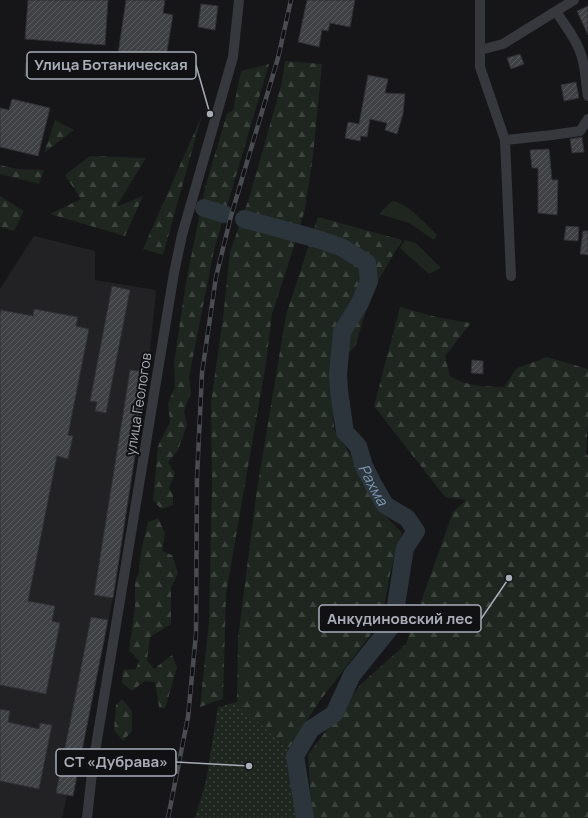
<svg xmlns="http://www.w3.org/2000/svg" width="588" height="818" viewBox="0 0 588 818" font-family="Manrope,sans-serif">
<defs>
<pattern id="forest-firs" width="22" height="20" patternUnits="userSpaceOnUse"><rect width="22" height="20" fill="#1e261f"/><path d="M5 1l3.5 6h-7zM16 11l3.5 6h-7z" fill="#3c433d"/></pattern>
<pattern id="garden-dots" width="8" height="8" patternUnits="userSpaceOnUse"><rect width="8" height="8" fill="#1e261f"/><path d="M2 2h.1M6 6h.1" fill="none" stroke="#3c433d" stroke-width="1.8" stroke-linecap="round"/></pattern>
<pattern id="building-hatch" width="6" height="6" patternUnits="userSpaceOnUse"><rect width="6" height="6" fill="#404145"/><path d="M-1 1l2-2M0 6l6-6M5 7l2-2" fill="none" stroke="#595a5e"/></pattern>
</defs>
<rect width="100%" height="100%" fill="#161618"/>
<path fill="#222225" d="M 34,236 L 95,251 L 95,280 L 156,290 L 148,372 L 113,598 L 73,796 L 67,795 L 62,818 L 0,818 L 0,289 Z"/>
<path fill="#1e261f" d="M 392,201 C 408,203 426,224 437,235 L 434,240 L 409,223 L 379,214 Z
M 405,240 L 416,243 L 441,268 L 429,274 L 400,248 Z"/>
<path fill="url(#forest-firs)" d="M 285,61 L 322,64 L 313,156 L 305,209 L 295,243 L 272,314 L 266,363 L 226,594 L 223,699 L 200,707 L 209,621 L 212,485 L 211,402 L 223,318 L 230,252 L 250,195 L 282,82 Z
M 269,64 L 214,250 L 189,377 L 191,392 L 184,411 L 187,425 L 178,450 L 168,462 L 175,474 L 169,488 L 173,494 L 173,505 L 161,509 L 153,500 L 158,446 L 170,422 L 168,403 L 175,387 L 174,363 L 186,282 L 205,188 L 227,114 L 233,110 L 241,71 Z
M 202,115 L 163,255 L 143,249 Z
M 55,120 L 74,130 L 44,153 Z
M 90,156 L 146,158 L 116,207 L 143,196 L 125,236 L 50,214 L 81,199 L 65,175 Z
M 0,165 L 17,169 L 44,170 L 39,184 L 0,174 Z
M 0,196 L 24,211 L 14,231 L 0,227 Z
M 318,217 L 402,240 L 372,291 L 356,344 L 332,376 L 334,430 L 349,452 L 376,506 L 402,533 L 390,574 L 382,620 L 319,702 L 288,750 L 237,702 L 238,638 L 257,489 L 286,315 Z
M 400,307 L 440,318 L 471,323 L 445,356 L 450,376 C 467,387 484,386 504,387 L 517,368 L 547,357 L 588,369 L 588,420 L 586,454 L 588,456 L 588,818 L 312,818 L 308,755 L 361,684 L 406,644 L 453,512 L 466,500 L 445,497 L 374,406 Z
M 158,518 L 165,533 L 162,551 L 172,555 L 178,573 L 171,588 L 171,624 L 150,637 L 147,660 L 154,669 L 172,655 L 177,667 L 165,709 L 159,707 L 155,682 L 145,681 L 132,691 L 122,683 L 123,670 L 136,669 L 139,661 L 129,650 L 135,607 L 135,581 L 139,572 L 141,551 L 148,522 Z
M 122,699 L 132,711 L 132,731 L 123,741 L 114,730 L 116,705 Z"/>
<path fill="url(#garden-dots)" d="M 237,702 L 288,750 L 297,818 L 195,818 L 206,781 L 218,707 Z"/>
<g fill="none" stroke-linecap="round" stroke-linejoin="round">
<g stroke="#2c353c" stroke-width="18">
<path d="M 204,208 L 224,214"/>
<path id="s1" d="M 244,219 L 314,238 L 341,247 L 367,263 L 369,281 L 360,303 L 342,332 L 338,374 L 339,391 L 345,432 L 358,446 L 364,466 L 373,484 L 385,505 L 407,518 L 416,531 L 405,548 L 393,624 L 352,675 L 334,714 L 311,729 L 295,756 L 305,818"/>
</g>
</g>
<path fill="url(#building-hatch)" stroke="#303034" d="M 28,0 L 108,0 L 105,45 L 25,39 Z
M 126,0 L 165,0 L 163,13 L 173,15 L 166,57 L 133,53 L 133,56 L 118,54 Z
M 307,0 L 355,0 L 350,27 L 330,23 L 328,31 L 322,30 L 319,47 L 298,42 Z
M 201,4 L 218,6 L 215,30 L 198,27 Z
M 588,6 L 588,35 L 577,11 Z
M 520,54 L 524,64 L 511,69 L 507,58 Z
M 26,63 L 74,66 L 74,78 L 25,76 Z
M 368,75 L 388,79 L 385,93 L 405,94 L 403,114 L 397,134 L 385,130 L 387,123 L 370,119 L 367,137 L 361,136 L 360,141 L 345,138 L 348,122 L 359,124 Z
M 576,82 L 579,98 L 564,101 L 561,85 Z
M 12,99 L 50,108 L 38,156 L 0,147 L 0,108 L 9,110 Z
M 582,137 L 584,152 L 572,153 L 570,139 Z
M 549,149 L 552,180 L 558,180 L 557,215 L 538,213 L 538,168 L 532,168 L 530,150 Z
M 566,226 L 579,227 L 578,241 L 564,240 Z
M 583,231 L 588,231 L 588,255 L 580,254 Z
M 112,286 L 130,290 L 106,413 L 95,411 L 97,402 L 90,401 Z
M 34,309 L 78,317 L 76,326 L 89,329 L 68,435 L 73,436 L 68,459 L 57,456 L 28,601 L 55,606 L 52,621 L 60,623 L 46,694 L 0,685 L 0,315 L 1,310 L 33,316 Z
M 472,360 L 483,361 L 483,374 L 471,373 Z
M 130,370 L 148,372 L 113,598 L 94,595 Z
M 91,617 L 108,620 L 73,796 L 56,793 Z
M 0,709 L 10,711 L 8,722 L 39,729 L 40,723 L 52,725 L 39,789 L 0,781 Z"/>
<g fill="none" stroke-linecap="round" stroke-linejoin="round">
<path stroke="#37383d" stroke-width="10" d="M 480,0 L 480,67 L 505,140 L 511,276
M 556,11 C 563,23 574,36 579,49 C 586,64 585,80 588,96
M 480,50 L 503,44 L 574,0
M 505,140 L 552,135 L 580,131 L 588,119
M 87,818 L 93,764 L 174,273 L 182,235 L 233,57 L 239,0"/>
<defs>
<path id="rail" d="M 168,818 L 188,717 L 196,634 L 197,477 L 202,373 L 216,277 L 231,216 L 278,58 L 291,0"/>
</defs>
<use href="#rail" stroke="#4a4c52" stroke-width="4.5"/>
<use href="#rail" stroke="#111113" stroke-width="3" stroke-dasharray="9" stroke-linecap="butt"/>
</g>
<g text-anchor="middle" dominant-baseline="central" stroke-width="4" stroke-linejoin="round" paint-order="stroke">
<g font-size="14" fill="#a8adb8" stroke="#111113">
<text transform="translate(138 404) rotate(-81)">улица Геологов</text>
</g>
<g font-size="15" font-style="italic" fill="#7f9bb3" stroke="#111113">
<text stroke="none"><textPath href="#s1" startOffset="369">Рахма</textPath></text>
</g>
</g>
<path fill="none" stroke="#a8adb8" stroke-width="1.5" d="M210 114L196 65M509 578L481 619M249 766L176 762"/>
<g fill="#a8adb8" stroke="#111113" stroke-width="1.5">
<circle cx="210" cy="114" r="4"/>
<circle cx="509" cy="578" r="4"/>
<circle cx="249" cy="766" r="4"/>
</g>
<g fill="#111113" stroke="#a8adb8" stroke-width="1.5">
<rect x="27" y="52" width="169" height="27" rx="4"/>
<rect x="319" y="605" width="162" height="27" rx="4"/>
<rect x="56" y="749" width="120" height="27" rx="4"/>
</g>
<g font-size="15" text-anchor="middle" font-weight="bold" fill="#a8adb8">
<text x="111" y="70">Улица Ботаническая</text>
<text x="400" y="624">Анкудиновский лес</text>
<text x="116" y="767">СТ «Дубрава»</text>
</g>
</svg>
